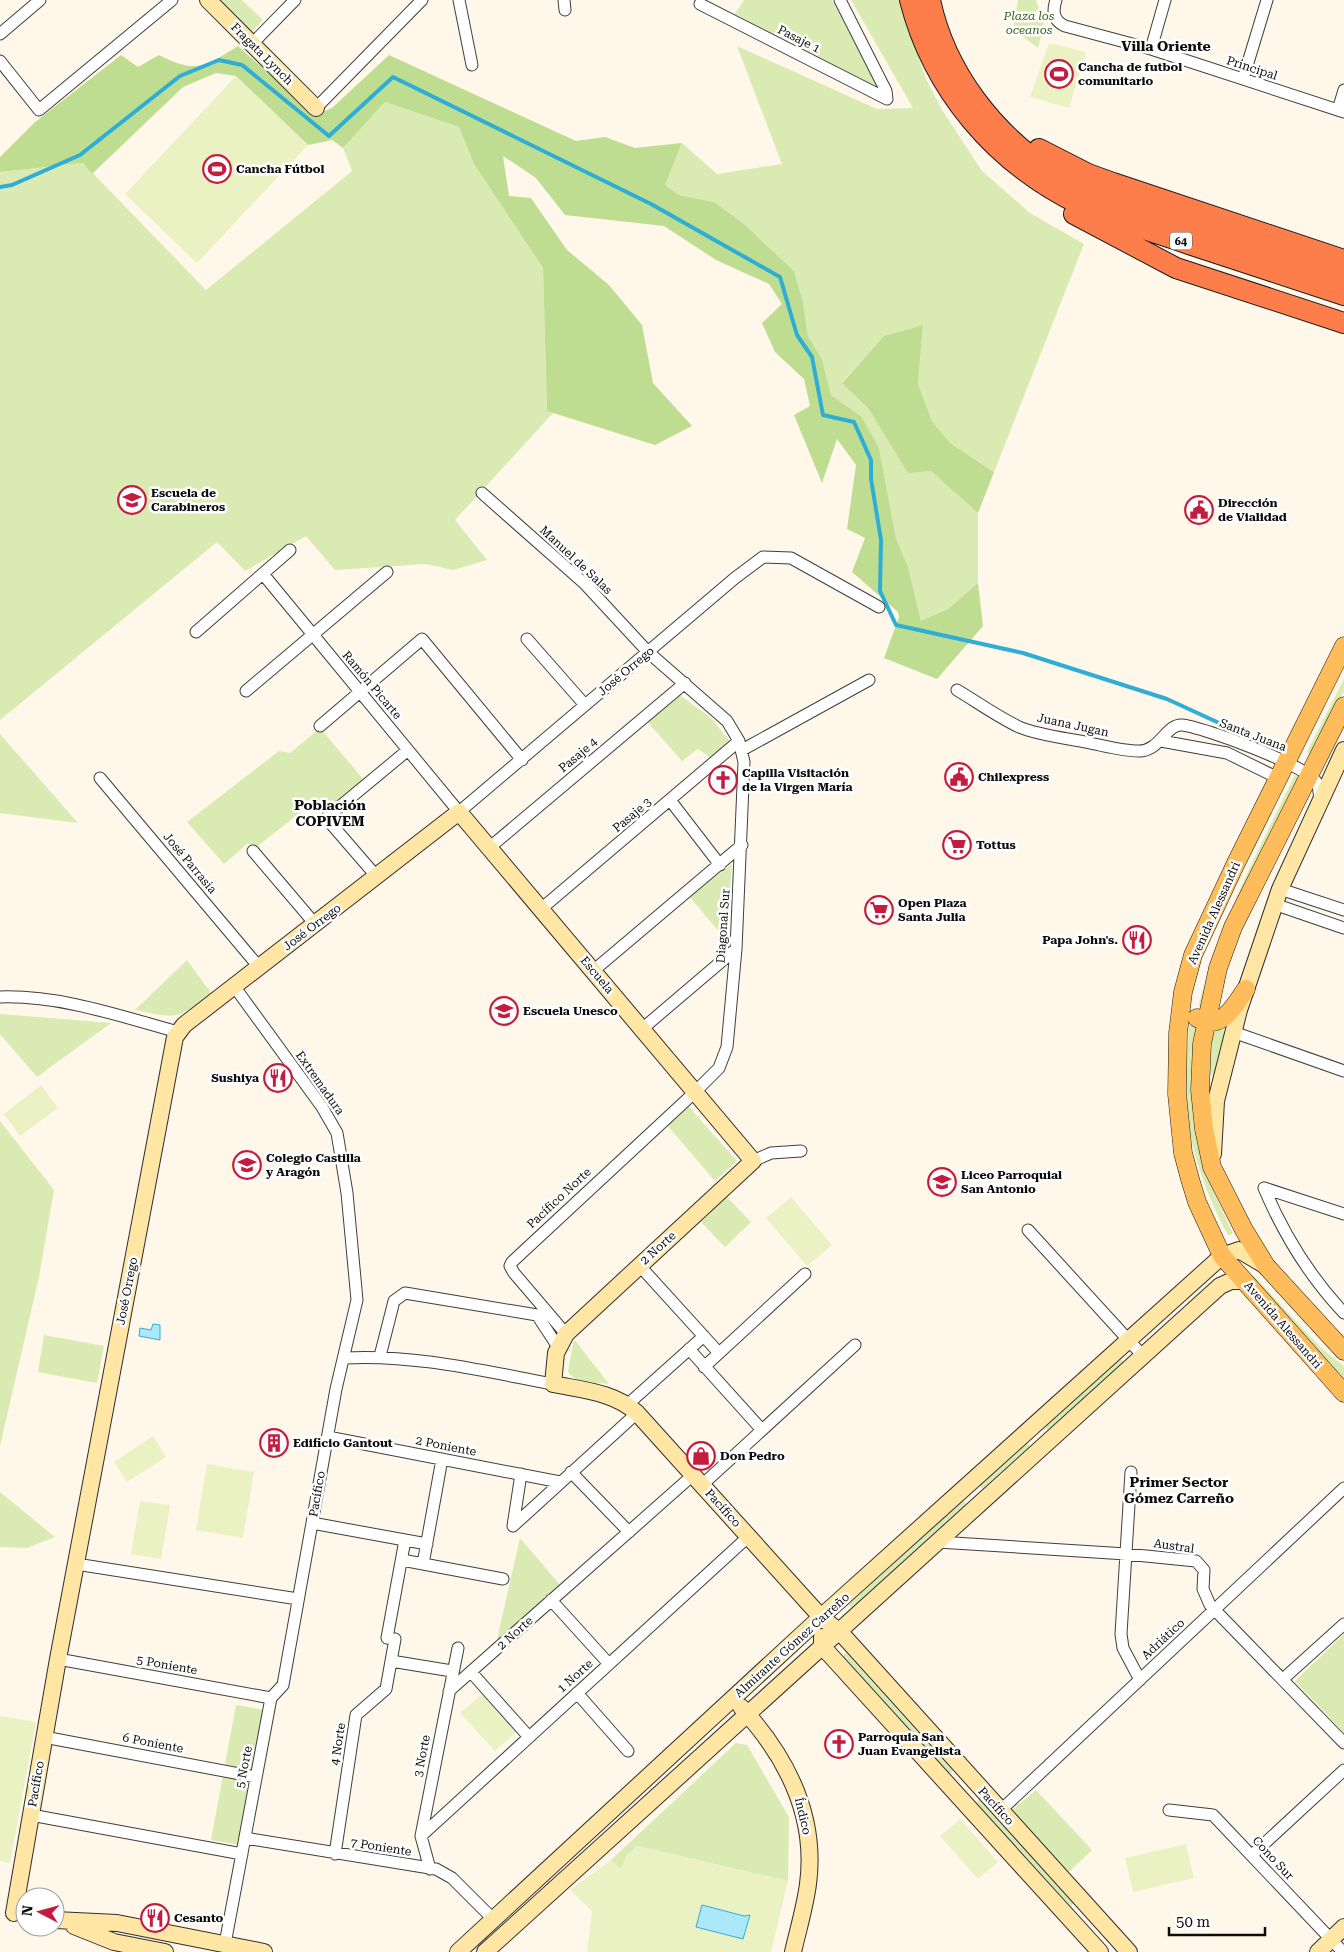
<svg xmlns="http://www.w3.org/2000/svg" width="1344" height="1952" viewBox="0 0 1344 1952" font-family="'Roboto Serif',serif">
<rect width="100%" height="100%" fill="#fff7ea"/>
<path fill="#d9ebb2" d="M 218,0 L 242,0 L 263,20 L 251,32 Z
M 744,0 L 832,0 L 885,95 L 735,14 Z
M 851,0 L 899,0 L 926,79 L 942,110 L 982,171 L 1030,213 L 1084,244 L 994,472 L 950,443 L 932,421 L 918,384 L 923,325 L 884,336 L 842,382 L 868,408 L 908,472 L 931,471 L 978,513 L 978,583 L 948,609 L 921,621 L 908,567 L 896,538 L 879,448 L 862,417 L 831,395 L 822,359 L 808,336 L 803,302 L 794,271 L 743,223 L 714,202 L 679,195 L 665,185 L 682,143 L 717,174 L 782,164 L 737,46 L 877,109 L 913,108 Z
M 1018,0 L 1036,0 L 1044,23 L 1038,48 L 1013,29 Z
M 385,102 L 459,127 L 474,164 L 543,268 L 547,411 L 553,413 L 455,520 L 487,560 L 453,570 L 426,564 L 335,570 L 306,536 L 245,571 L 217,542 L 0,720 L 0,172 L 83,163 L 206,290 L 352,171 L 343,148 Z
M 1344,679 L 1344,691 L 1312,755 L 1307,752 Z
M 677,693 L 711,718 L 732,744 L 712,759 L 698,749 L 682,761 L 646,720 Z
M 320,728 L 363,779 L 326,812 L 316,800 L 254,849 L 248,843 L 224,864 L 187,822 L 279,751 L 290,753 Z
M 0,734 L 78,823 L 0,813 Z
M 1295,775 L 1301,778 L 1200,1009 L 1199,1004 C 1220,923 1258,850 1295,775 Z
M 732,864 L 726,940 L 689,896 Z
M 187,960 L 211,993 C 177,1020 178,1019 135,1010 Z
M 0,1014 L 111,1023 L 37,1077 L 0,1034 Z
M 1194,1023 L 1198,1027 L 1205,1166 L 1214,1193 L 1233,1234 L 1228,1235 C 1205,1192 1188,1146 1186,1096 C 1186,1073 1188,1049 1189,1026 Z
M 1213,1028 L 1224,1030 C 1226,1044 1221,1065 1212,1077 L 1210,1072 Z
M 688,1106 L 737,1161 L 715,1181 L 667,1125 Z
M 0,1121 L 54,1190 L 39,1277 L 0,1446 Z
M 727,1197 L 751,1222 L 725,1247 L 701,1222 Z
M 1254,1276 L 1321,1348 L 1344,1366 L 1344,1378 L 1251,1277 Z
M 44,1335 L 104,1346 L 97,1383 L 38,1372 Z
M 574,1339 L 609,1384 C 597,1382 576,1384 568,1372 Z
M 1119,1357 L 1125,1363 L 1048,1430 L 1044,1426 Z
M 1027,1442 L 1030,1446 L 982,1489 L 979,1486 Z
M 0,1492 L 55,1537 L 27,1548 L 0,1547 Z
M 963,1500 L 966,1504 L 851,1608 L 848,1605 Z
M 520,1538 L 561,1586 L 495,1648 Z
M 1344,1634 L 1344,1733 L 1295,1681 Z
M 846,1653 L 952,1770 L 952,1773 L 947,1773 L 841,1657 Z
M 236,1705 L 264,1710 L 240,1845 L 211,1840 Z
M 736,1743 L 747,1745 L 789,1817 L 788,1881 L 637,1846 L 627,1855 L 621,1869 L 611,1860 Z
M 1036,1790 L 1092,1850 L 1069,1872 L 1011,1811 Z
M 980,1799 L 1075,1903 L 1071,1906 L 976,1802 Z"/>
<path fill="#bfdd90" d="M 238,46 L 315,115 L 332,108 L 389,55 L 576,141 L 605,137 L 635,148 L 682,143 L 665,185 L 679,195 L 714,202 L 743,223 L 794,271 L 803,302 L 808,336 L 822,359 L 831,395 L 862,417 L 879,448 L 896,538 L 908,567 L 921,621 L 948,609 L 978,583 L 983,626 L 937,679 L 884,658 L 899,617 L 898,612 L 852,572 L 865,538 L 847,529 L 856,465 L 837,439 L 822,483 L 794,415 L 810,406 L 804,379 L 775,352 L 762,323 L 782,304 L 769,284 L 716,260 L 664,226 L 565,215 L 536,178 L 503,156 L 509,196 L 531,198 L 567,250 L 609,285 L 642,325 L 653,383 L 692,426 L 655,445 L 547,411 L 543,268 L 474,164 L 459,127 L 385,102 L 343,148 L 332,140 L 308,145 L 236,76 L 216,73 L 183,87 L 92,174 L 83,163 L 0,172 L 0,157 L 34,123 L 121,55 L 138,67 L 159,55 C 196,74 204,67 238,46 Z
M 923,325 L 918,384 L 932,421 L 950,443 L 994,472 L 978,513 L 931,471 L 908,473 L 868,408 L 842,383 L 884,336 Z"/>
<path fill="#eaf2c4" d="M 1049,43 L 1086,52 L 1069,108 L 1030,97 Z
M 236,76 L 308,145 L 197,263 L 125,194 Z
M 41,1085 L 58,1108 L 20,1136 L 4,1114 Z
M 791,1197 L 832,1245 L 807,1266 L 766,1218 Z
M 153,1436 L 166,1457 L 127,1482 L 114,1462 Z
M 207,1464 L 254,1472 L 243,1538 L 196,1530 Z
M 140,1501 L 170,1505 L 161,1559 L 131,1554 Z
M 483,1693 L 518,1731 L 495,1751 L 460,1713 Z
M 0,1716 L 36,1722 L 10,1863 L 0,1861 Z
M 960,1819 L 998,1862 L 978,1879 L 940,1836 Z
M 1186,1844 L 1194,1878 L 1133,1892 L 1125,1858 Z
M 637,1846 L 788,1881 L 771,1952 L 587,1952 L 592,1911 L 570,1890 L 611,1860 L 621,1869 L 627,1855 Z"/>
<path fill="#abe9fa" stroke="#2eaed5" d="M 153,1324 L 160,1325 L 160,1340 L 139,1336 L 140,1328 L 151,1330 Z
M 702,1905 L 744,1916 L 750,1915 L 743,1939 L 696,1927 Z"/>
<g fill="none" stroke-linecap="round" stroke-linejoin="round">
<path stroke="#2eaed5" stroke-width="4" d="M 0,187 L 12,185 L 80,155 L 180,76 L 219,60 L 242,65 L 329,136 L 393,77 L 651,204 L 780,277 L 797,335 L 812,357 L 823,415 L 854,422 L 871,460 L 871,479 L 881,540 L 880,591 L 896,625 L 1023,653 L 1167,699 L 1267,745"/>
<defs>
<path id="street" d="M 459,0 L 472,65
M 564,0 L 565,10
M 1056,0 C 1052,12 1054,21 1065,26 L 1151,49 L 1344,112
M 700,4 L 887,99 L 886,91 L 840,0
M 0,34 L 40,0
M 252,44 L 295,0
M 1151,49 L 1165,0
M 0,61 L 39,110 L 172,0
M 1243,79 L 1267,0
M 316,108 L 422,0
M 1338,110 L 1344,90
M 482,493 L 585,584 L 648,652 L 727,721 L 739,741 L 744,762 L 736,949 L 727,1047 L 719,1068 L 695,1092 L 512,1262 L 510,1266 L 514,1273 L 566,1334
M 263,574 L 459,812 L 735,578 L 763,557 L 791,558 L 879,607
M 196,632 L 290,550
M 527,639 L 585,705
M 957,690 C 977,702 998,717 1019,727 C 1041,736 1067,738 1090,743 C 1105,746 1123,751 1139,751 C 1160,751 1166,724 1182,725 C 1203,727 1309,766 1317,783 C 1319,787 1319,794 1320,799
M 246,691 L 387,572
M 320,726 L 422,639 L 522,760
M 1161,741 L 1227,753 L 1278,778
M 742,750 L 869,680
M 100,778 L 259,967
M 670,800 L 720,865
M 489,848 L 685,683
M 253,851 L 315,924
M 377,877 L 326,818 L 408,750
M 1280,889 L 1344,910
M 1274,904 L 1344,928
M 541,909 L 739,741
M 593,971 L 742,845
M 0,997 C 60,995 120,1016 178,1032
M 642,1029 L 736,949
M 1233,1032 L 1344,1071
M 753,1161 L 771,1153 L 801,1151
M 1264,1188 C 1284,1235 1309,1276 1344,1313
M 1264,1188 L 1344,1214
M 1028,1230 L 1143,1356
M 639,1265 L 719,1353
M 689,1349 L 762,1430
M 380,1356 L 394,1301 L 405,1293 L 537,1315 L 558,1347
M 344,1358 C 414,1354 483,1371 553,1384
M 704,1367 L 805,1274
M 627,1405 L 704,1336
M 328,1437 L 560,1482
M 571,1472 L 629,1532
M 1131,1472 L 1121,1634 L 1123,1648 L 1140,1680
M 702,1485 L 855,1345
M 312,1523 L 427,1544
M 513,1526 L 637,1413
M 513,1526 L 521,1474
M 938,1542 L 1126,1554 L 1196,1561 L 1204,1570 L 1203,1589 L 1210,1605 L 1344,1743
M 402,1560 L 503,1579
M 76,1564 L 298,1599
M 423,1564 L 442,1459
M 551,1600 L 609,1664
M 58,1659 L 271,1698
M 391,1661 L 452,1671
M 471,1672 L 529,1737
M 1283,1679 L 1344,1624
M 449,1691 L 693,1475
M 577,1693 L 628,1751
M 44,1737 L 256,1777
M 1001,1810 L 1344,1488
M 1169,1810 L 1213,1815 L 1343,1952
M 31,1815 L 242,1854
M 421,1836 L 749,1536
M 245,1838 L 436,1869 L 452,1878 L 494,1920
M 335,1854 L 356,1715 L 386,1689 L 395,1639 L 387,1638 L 405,1540
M 1252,1855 L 1344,1770
M 430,1869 L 421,1836 L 458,1648
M 225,1944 L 271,1698 L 283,1685 L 336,1389 L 357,1300 L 347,1193 L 337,1133 L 322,1107 L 234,986"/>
<path id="secondary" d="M 208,0 L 316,108
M 1213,1154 L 1216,1101 L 1239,1010 L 1280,889 L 1344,750
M 822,1637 L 822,1646 L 1100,1952
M 741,1707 C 786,1756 817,1816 808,1884 C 805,1907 798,1930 793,1952
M 14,1913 L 58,1659 L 175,1037 L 184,1025 L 459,812 L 753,1161 L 566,1334 L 556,1353 L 553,1384 C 582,1390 614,1392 637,1413 L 821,1617 L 840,1632 L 1129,1952
M 55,1920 L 117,1923 L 264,1952
M 74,1926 L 114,1942 L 165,1952
M 458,1952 L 821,1617 L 1222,1256 L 1239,1250 L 1266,1266
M 485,1952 L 1220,1286 L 1231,1281 L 1244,1281
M 1318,1952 L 1344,1927"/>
<path id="primary" d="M 1344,646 L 1236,863 L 1193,955 L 1183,992 L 1178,1033 L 1177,1094 L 1183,1153 L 1190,1179 L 1197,1202 L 1222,1256 L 1344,1393
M 1344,706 L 1233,927 L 1218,968 L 1202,1044 L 1200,1090 L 1204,1129 L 1212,1167 L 1244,1230 L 1266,1266 L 1344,1351
M 1197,1018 C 1222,1032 1234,1006 1246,989"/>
<path id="highway" d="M 910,0 C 933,90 995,163 1079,204 C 1114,221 1152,231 1189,244 C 1241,261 1292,278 1344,295
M 930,0 C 945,72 994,135 1056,174 C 1100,201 1151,215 1200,231 C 1248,247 1296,263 1344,279
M 1039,149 L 1088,174 L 1113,183 L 1344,260
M 1074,214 L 1176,268 L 1344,323"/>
</defs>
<use href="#street" stroke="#3f3f3f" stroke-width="13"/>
<use href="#secondary" stroke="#2e2e2e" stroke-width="18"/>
<use href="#primary" stroke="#1d1d1d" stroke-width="19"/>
<use href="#highway" stroke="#1d1d1d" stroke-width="22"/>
<use href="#street" stroke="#fff" stroke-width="11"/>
<use href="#secondary" stroke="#ffe6a5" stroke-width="16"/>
<use href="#primary" stroke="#ffbc5a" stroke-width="18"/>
<use href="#highway" stroke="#fd7e4a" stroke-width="20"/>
</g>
<defs>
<symbol id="stadium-ring" viewBox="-11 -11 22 22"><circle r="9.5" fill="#fff" stroke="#c31c3f" stroke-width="1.5"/><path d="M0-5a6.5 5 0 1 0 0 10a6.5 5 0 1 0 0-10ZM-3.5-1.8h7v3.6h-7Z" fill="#c31c3f"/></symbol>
<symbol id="university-ring" viewBox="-11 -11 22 22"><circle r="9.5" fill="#fff" stroke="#c31c3f" stroke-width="1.5"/><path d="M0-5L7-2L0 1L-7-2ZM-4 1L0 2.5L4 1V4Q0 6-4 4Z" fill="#c31c3f"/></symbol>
<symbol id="civic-ring" viewBox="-11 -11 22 22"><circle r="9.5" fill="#fff" stroke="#c31c3f" stroke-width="1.5"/><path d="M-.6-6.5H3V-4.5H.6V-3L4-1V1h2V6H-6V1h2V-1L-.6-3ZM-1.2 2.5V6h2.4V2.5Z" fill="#c31c3f"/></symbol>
<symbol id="church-ring" viewBox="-11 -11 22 22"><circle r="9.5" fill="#fff" stroke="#c31c3f" stroke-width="1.5"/><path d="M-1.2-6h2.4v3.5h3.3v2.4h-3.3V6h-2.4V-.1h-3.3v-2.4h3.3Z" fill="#c31c3f"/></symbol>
<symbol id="supermarket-ring" viewBox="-11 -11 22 22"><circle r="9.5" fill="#fff" stroke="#c31c3f" stroke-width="1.5"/><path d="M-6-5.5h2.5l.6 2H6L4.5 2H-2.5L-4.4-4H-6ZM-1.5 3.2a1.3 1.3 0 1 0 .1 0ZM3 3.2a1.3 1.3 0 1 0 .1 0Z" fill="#c31c3f"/></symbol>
<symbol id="restaurant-ring" viewBox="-11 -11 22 22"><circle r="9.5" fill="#fff" stroke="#c31c3f" stroke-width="1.5"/><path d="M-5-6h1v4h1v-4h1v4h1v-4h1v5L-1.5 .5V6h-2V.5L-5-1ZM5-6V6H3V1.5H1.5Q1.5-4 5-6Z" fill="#c31c3f"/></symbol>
<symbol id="school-ring" viewBox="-11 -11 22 22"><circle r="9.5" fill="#fff" stroke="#c31c3f" stroke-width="1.5"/><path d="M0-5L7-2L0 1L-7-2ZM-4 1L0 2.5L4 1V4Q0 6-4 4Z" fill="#c31c3f"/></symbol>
<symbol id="building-ring" viewBox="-11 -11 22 22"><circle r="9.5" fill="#fff" stroke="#c31c3f" stroke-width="1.5"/><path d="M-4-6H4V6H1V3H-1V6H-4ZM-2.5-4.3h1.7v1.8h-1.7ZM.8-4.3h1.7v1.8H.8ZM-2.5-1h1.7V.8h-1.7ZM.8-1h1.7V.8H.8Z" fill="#c31c3f"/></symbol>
<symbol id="shop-ring" viewBox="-11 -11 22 22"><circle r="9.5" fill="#fff" stroke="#c31c3f" stroke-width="1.5"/><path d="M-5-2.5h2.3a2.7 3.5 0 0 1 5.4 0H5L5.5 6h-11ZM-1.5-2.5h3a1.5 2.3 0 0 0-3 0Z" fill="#c31c3f"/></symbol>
</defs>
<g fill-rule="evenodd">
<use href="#stadium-ring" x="1043" y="58" width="32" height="32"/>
<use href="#stadium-ring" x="201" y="153" width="32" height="32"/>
<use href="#university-ring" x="116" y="484" width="32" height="32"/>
<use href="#civic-ring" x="1183" y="494" width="32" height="32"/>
<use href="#civic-ring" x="943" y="761" width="32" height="32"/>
<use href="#church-ring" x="707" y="764" width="32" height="32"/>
<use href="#supermarket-ring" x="941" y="829" width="32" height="32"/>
<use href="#supermarket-ring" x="863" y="894" width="32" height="32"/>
<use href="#restaurant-ring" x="1121" y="924" width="32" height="32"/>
<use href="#school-ring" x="488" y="995" width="32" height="32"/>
<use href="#restaurant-ring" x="262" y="1062" width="32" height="32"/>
<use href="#school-ring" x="231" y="1149" width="32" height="32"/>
<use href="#school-ring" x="926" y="1166" width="32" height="32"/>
<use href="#building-ring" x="258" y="1427" width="32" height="32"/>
<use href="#shop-ring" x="685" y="1440" width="32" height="32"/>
<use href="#church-ring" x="823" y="1728" width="32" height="32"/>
<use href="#restaurant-ring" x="139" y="1902" width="32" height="32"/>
</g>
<g text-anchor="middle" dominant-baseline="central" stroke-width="5" stroke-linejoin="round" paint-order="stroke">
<rect fill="#fff" stroke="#555" stroke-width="1" x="1170" y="232.5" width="22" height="17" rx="4"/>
<g font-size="11" font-weight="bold" fill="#0c0c0c">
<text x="1181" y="241">64</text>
</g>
<g font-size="12" font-style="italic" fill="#356619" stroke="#fff">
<text x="1029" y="16">Plaza los<tspan x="1029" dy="14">oceanos</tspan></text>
</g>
<g font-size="12" fill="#0c0c0c" stroke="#fff">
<text transform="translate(799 39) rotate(27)">Pasaje 1</text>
<text transform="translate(262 54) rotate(45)">Fragata Lynch</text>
<text transform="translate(1252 68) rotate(18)">Principal</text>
<text transform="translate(576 560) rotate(43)">Manuel de Salas</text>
<text transform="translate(626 671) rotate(-40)">José Orrego</text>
<text transform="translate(372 685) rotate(50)">Ramón Picarte</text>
<text transform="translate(1073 725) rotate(12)">Juana Jugan</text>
<text transform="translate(1253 735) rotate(21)">Santa Juana</text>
<text transform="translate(578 755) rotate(-40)">Pasaje 4</text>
<text transform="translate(632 815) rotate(-40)">Pasaje 3</text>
<text transform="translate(190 863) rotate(50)">José Parrasia</text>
<text transform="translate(1214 913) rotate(-66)">Avenida Alessandri</text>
<text transform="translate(723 926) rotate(-86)">Diagonal Sur</text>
<text transform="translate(312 927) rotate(-37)">José Orrego</text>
<text transform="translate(597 975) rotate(50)">Escuela</text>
<text transform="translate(320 1083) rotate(55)">Extremadura</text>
<text transform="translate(559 1198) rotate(-43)">Pacífico Norte</text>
<text transform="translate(658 1248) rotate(-42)">2 Norte</text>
<text transform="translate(127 1291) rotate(-79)">José Orrego</text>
<text transform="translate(1283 1325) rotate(49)">Avenida Alessandri</text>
<text transform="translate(446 1446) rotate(11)">2 Poniente</text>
<text transform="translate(317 1494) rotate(-80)">Pacífico</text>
<text transform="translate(723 1508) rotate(48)">Pacífico</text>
<text transform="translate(1174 1546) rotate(8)">Austral</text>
<text transform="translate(515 1633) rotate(-42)">2 Norte</text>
<text transform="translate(1163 1639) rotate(-43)">Adriático</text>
<text transform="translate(792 1645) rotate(-42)">Almirante Gómez Carreño</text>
<text transform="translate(167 1665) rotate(10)">5 Poniente</text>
<text transform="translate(575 1676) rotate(-42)">1 Norte</text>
<text transform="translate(153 1743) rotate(11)">6 Poniente</text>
<text transform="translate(338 1744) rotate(-81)">4 Norte</text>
<text transform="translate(422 1756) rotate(-79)">3 Norte</text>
<text transform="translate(244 1767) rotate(-79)">5 Norte</text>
<text transform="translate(36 1784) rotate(-80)">Pacífico</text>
<text transform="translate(996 1806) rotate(48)">Pacífico</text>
<text transform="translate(803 1816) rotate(77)">Índico</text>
<text transform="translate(381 1847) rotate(9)">7 Poniente</text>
<text transform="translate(1273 1858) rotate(47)">Cono Sur</text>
</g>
<g font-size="12" font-weight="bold" fill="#0c0c0c" stroke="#fff" text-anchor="start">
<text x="1078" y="67">Cancha de futbol<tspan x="1078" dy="14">comunitario</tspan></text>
<text x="236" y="169">Cancha Fútbol</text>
<text x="151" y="493">Escuela de<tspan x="151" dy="14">Carabineros</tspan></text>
<text x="1218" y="503">Dirección<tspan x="1218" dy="14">de Vialidad</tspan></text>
<text x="742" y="773">Capilla Visitación<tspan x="742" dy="14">de la Virgen María</tspan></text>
<text x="978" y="777">Chilexpress</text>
<text x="976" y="845">Tottus</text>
<text x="898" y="903">Open Plaza<tspan x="898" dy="14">Santa Julia</tspan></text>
<text x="1118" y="940" text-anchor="end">Papa John's.</text>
<text x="523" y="1011">Escuela Unesco</text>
<text x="259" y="1078" text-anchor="end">Sushiya</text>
<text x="266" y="1158">Colegio Castilla<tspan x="266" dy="14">y Aragón</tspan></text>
<text x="961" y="1175">Liceo Parroquial<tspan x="961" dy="14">San Antonio</tspan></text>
<text x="293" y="1443">Edificio Gantout</text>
<text x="720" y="1456">Don Pedro</text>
<text x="858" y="1737">Parroquia San<tspan x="858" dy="14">Juan Evangelista</tspan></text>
<text x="174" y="1918">Cesanto</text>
</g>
<g font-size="14" font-weight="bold" fill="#0c0c0c" stroke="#fff">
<text x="1166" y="46">Villa Oriente</text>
<text x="330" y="805">Población<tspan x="330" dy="16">COPIVEM</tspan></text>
<text x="1179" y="1482">Primer Sector<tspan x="1179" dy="16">Gómez Carreño</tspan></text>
</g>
</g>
<g transform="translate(40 1912) rotate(276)"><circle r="24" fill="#ffffff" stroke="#9e9e9e"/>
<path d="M0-4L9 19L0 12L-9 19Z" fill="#c31c3f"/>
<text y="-8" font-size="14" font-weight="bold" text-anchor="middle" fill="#0c0c0c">N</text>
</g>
<path d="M1169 1927v8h96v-8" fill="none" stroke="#0c0c0c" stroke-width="2.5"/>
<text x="1176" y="1927" font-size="15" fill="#0c0c0c" stroke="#ffffff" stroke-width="4" paint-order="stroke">50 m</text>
</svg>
